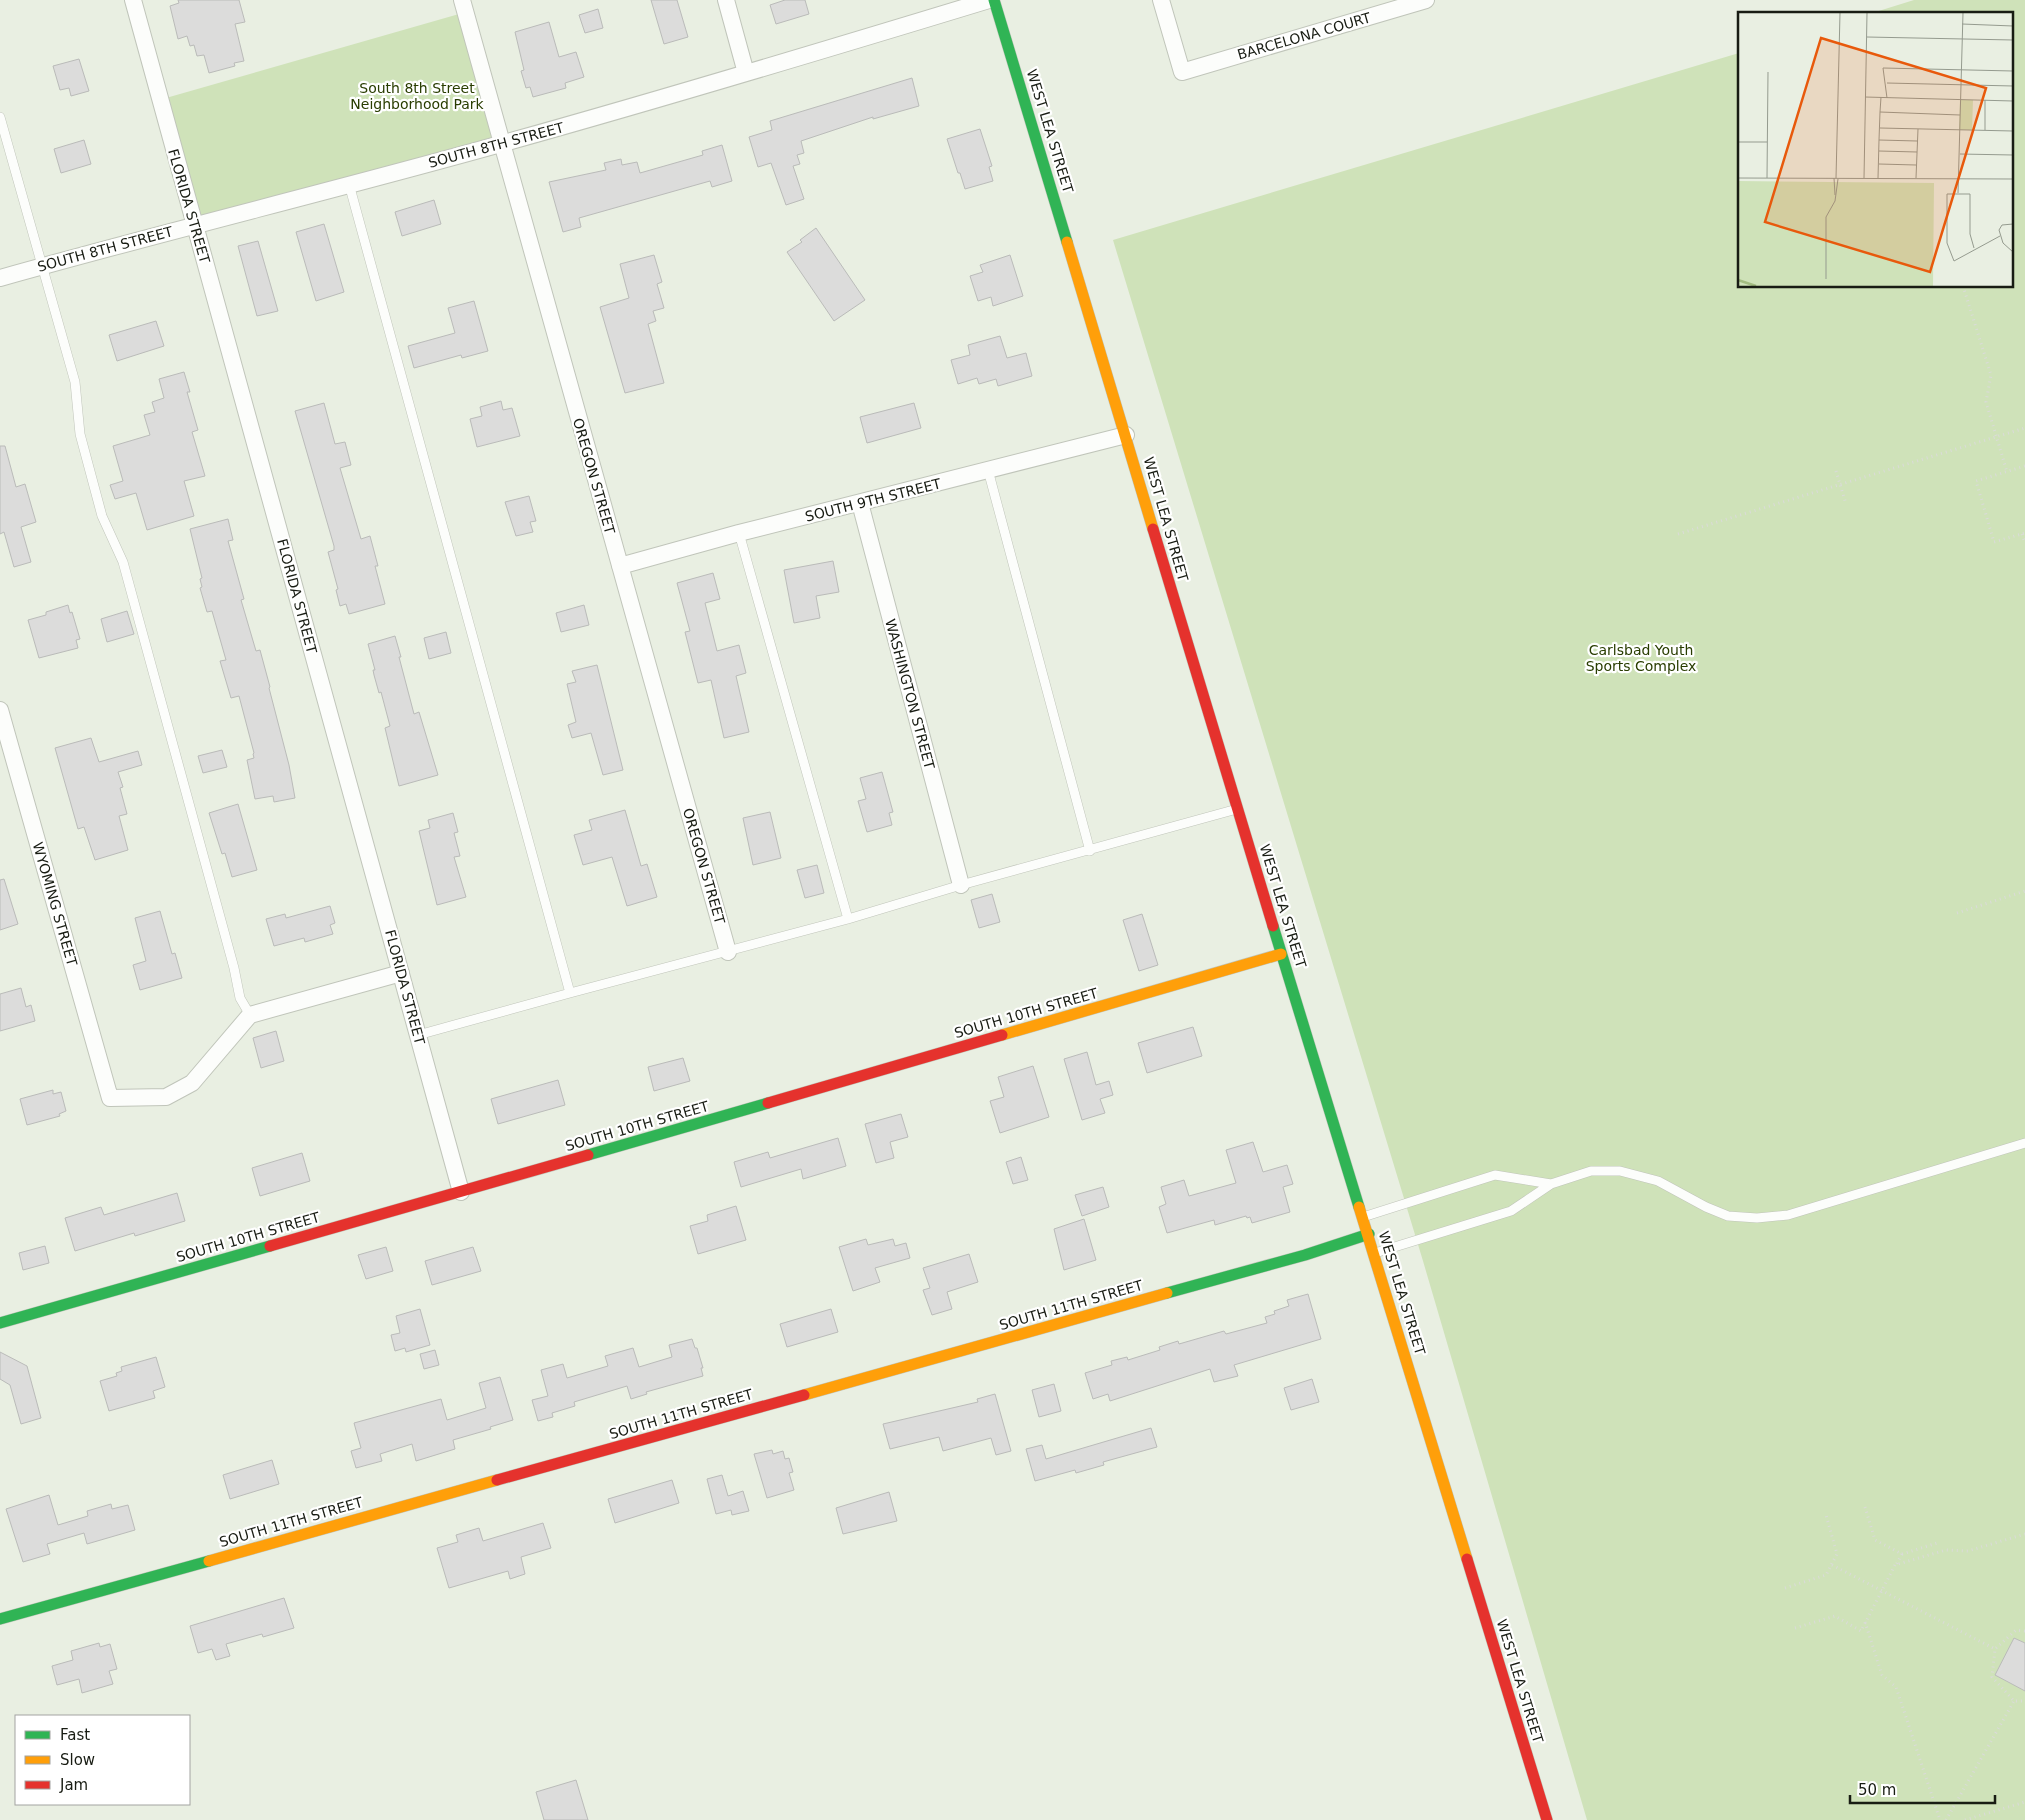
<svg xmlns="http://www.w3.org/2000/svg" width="2025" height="1820" viewBox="0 0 2025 1820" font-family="'DejaVu Sans',sans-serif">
<rect width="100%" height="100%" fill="#e9efe2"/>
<path fill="#cfe2b9" d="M 1914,0 L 2025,0 L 2025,1820 L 1587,1820 L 1423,1261 L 1113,240 L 1739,53 L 1739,286 L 2011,286 L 2011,14 L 1869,14 Z
M 466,12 L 502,144 L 194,224 L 159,100 Z"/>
<path fill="#dcdcdb" stroke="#babbb9" d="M 178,0 L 239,0 L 245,22 L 235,24 L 244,61 L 234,63 L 235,66 L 209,73 L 204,55 L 197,56 L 194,45 L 190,46 L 187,36 L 178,39 L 170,6 L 179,3 Z
M 651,0 L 677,0 L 688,37 L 664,44 Z
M 785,0 L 805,0 L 809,14 L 776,24 L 770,5 Z
M 598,9 L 603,28 L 585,33 L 579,15 Z
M 549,22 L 559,57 L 576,52 L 584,77 L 565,83 L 566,88 L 533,97 L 530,87 L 526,88 L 521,71 L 524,70 L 515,32 Z
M 79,59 L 89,91 L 71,96 L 69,88 L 60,90 L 53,66 Z
M 912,78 L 919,106 L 873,119 L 873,117 L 801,141 L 804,153 L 797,155 L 800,164 L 793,166 L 804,199 L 786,205 L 771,163 L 758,167 L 749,137 L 772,130 L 770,121 Z
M 980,129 L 992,166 L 989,167 L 993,181 L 965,189 L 960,173 L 958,173 L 947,139 Z
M 84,140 L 91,164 L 61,173 L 54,149 Z
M 722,145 L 732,181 L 712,187 L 710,181 L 579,218 L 581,227 L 563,232 L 549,182 L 606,170 L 604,163 L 621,159 L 622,165 L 637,162 L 640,173 L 703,155 L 702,151 Z
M 434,200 L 441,224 L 402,236 L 395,212 Z
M 324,224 L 344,292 L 316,301 L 296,232 Z
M 816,228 L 865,300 L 834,321 L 787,252 L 802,242 L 800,240 Z
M 258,241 L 278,311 L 257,316 L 238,246 Z
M 654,255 L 662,282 L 657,284 L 664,308 L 653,311 L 656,321 L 648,324 L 664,383 L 625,393 L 600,307 L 629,298 L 620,264 Z
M 1010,255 L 1023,296 L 993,306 L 991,297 L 978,301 L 970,276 L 983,272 L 980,265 Z
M 474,301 L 488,351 L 462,358 L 461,355 L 414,368 L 408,346 L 455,333 L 448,308 Z
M 156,321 L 164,346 L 117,361 L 109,335 Z
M 1000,336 L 1007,358 L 1026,353 L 1032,376 L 998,386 L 996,379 L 979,384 L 977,378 L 958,384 L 951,360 L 970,355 L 968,345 Z
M 184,372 L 190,392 L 187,392 L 198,430 L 192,432 L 205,476 L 184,481 L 194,516 L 147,530 L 136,493 L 115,499 L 110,485 L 123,481 L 113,446 L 150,435 L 144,415 L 155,412 L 152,402 L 164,398 L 159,379 Z
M 501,401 L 503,410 L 512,408 L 520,436 L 477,447 L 470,419 L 482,416 L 480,407 Z
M 324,403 L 335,444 L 345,442 L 351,465 L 340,468 L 361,539 L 370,536 L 378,566 L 375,566 L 385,604 L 349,614 L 346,604 L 340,606 L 336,590 L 338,589 L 328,552 L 334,550 L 334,546 L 295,411 Z
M 914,403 L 921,428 L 867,443 L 860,417 Z
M 0,446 L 5,446 L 16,487 L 25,484 L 36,522 L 21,527 L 31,562 L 14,567 L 4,532 L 0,534 Z
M 529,496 L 536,521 L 530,522 L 533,532 L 516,536 L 505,502 Z
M 228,519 L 233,540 L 228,541 L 244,599 L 241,600 L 256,651 L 260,650 L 270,687 L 269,688 L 289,765 L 295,798 L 274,802 L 273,796 L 255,799 L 247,760 L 254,758 L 253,754 L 254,753 L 239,696 L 231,698 L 220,661 L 226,660 L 212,611 L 207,612 L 200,588 L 202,587 L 200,579 L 202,578 L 190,529 Z
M 833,561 L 839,592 L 816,596 L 820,618 L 794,623 L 784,570 Z
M 713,573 L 720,599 L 705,603 L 717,651 L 739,645 L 746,673 L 736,676 L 749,732 L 724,738 L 711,680 L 698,683 L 685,632 L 690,631 L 677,583 Z
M 68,605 L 70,613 L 72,612 L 80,639 L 76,640 L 78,648 L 39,658 L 28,620 L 46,615 L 46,612 Z
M 584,605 L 589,625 L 561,632 L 556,613 Z
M 127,611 L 134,634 L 107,642 L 101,619 Z
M 446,632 L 451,653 L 429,659 L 424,638 Z
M 395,636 L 401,657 L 399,657 L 414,714 L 419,712 L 438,775 L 399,786 L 385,728 L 390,726 L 381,692 L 379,693 L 374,675 L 373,670 L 375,670 L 368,644 Z
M 597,665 L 623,770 L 603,775 L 591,733 L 572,738 L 568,725 L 576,722 L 567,684 L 576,682 L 572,671 Z
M 91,738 L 99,762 L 138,751 L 142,765 L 118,772 L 123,787 L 120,788 L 127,814 L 119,816 L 128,850 L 95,860 L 84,827 L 78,829 L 55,748 Z
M 222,750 L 227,767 L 203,773 L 198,756 Z
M 882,772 L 893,812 L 889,813 L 892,825 L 867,832 L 858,801 L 866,799 L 860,778 Z
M 238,804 L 257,870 L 232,877 L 225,853 L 222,854 L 209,813 Z
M 625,810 L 641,866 L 647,864 L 657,897 L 627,906 L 612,857 L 583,865 L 574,835 L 592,830 L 589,820 Z
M 770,812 L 781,858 L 753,865 L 743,818 Z
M 453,813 L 458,832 L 454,833 L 460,856 L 454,857 L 466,897 L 437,905 L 419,831 L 430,828 L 428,820 Z
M 817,865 L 824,893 L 805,898 L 797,870 Z
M 4,879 L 18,924 L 0,930 L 0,880 Z
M 992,894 L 1000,922 L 979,928 L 971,900 Z
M 330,906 L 335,923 L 330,925 L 333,934 L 305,942 L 304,938 L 274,946 L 266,919 L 285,914 L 286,918 Z
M 160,911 L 172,954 L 175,953 L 182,978 L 140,990 L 133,965 L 146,961 L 135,918 Z
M 1142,914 L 1158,965 L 1139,971 L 1123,920 Z
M 21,988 L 26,1007 L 31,1005 L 35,1021 L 0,1031 L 0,994 Z
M 1193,1027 L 1202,1056 L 1147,1073 L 1138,1043 Z
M 276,1031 L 284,1061 L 261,1068 L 253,1038 Z
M 1087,1052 L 1096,1085 L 1109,1081 L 1113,1095 L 1100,1099 L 1105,1113 L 1082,1120 L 1064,1059 Z
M 683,1058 L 690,1081 L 654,1091 L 648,1067 Z
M 1033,1066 L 1049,1117 L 1000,1133 L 990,1101 L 1004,1097 L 998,1077 Z
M 558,1080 L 565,1105 L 498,1124 L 491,1099 Z
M 53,1090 L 53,1094 L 61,1092 L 66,1111 L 59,1114 L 60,1116 L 27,1125 L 20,1099 Z
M 901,1114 L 908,1137 L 890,1142 L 894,1158 L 876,1163 L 865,1124 Z
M 838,1138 L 846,1166 L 803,1179 L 801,1169 L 741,1187 L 734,1162 L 768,1152 L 770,1158 Z
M 1253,1142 L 1263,1172 L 1287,1165 L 1293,1184 L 1283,1187 L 1290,1212 L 1252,1223 L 1250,1217 L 1247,1218 L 1246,1216 L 1215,1225 L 1214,1220 L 1167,1233 L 1159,1207 L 1166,1204 L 1161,1187 L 1184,1180 L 1189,1196 L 1236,1183 L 1226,1150 Z
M 302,1153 L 310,1181 L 260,1196 L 252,1168 Z
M 1021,1157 L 1028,1180 L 1013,1184 L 1006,1162 Z
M 1103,1187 L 1109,1207 L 1082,1216 L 1075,1195 Z
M 177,1193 L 185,1221 L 135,1236 L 134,1233 L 75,1251 L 65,1218 L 101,1207 L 104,1215 Z
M 736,1206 L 746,1240 L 698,1254 L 690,1226 L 708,1221 L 707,1215 Z
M 1084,1219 L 1096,1260 L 1064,1270 L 1054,1229 Z
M 866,1239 L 868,1245 L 893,1239 L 895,1246 L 906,1243 L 910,1258 L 875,1268 L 880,1282 L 853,1291 L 839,1247 Z
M 45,1246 L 49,1263 L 23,1270 L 19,1253 Z
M 386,1247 L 393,1271 L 366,1279 L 358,1255 Z
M 473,1247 L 481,1271 L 432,1285 L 425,1261 Z
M 969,1254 L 978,1282 L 947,1292 L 952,1309 L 932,1315 L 923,1290 L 930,1288 L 923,1268 Z
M 1308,1294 L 1321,1339 L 1234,1365 L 1238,1376 L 1214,1382 L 1210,1369 L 1110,1401 L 1108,1394 L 1093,1399 L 1085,1373 L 1112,1365 L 1111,1361 L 1127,1357 L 1128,1360 L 1160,1350 L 1159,1347 L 1178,1341 L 1179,1344 L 1224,1331 L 1226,1334 L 1267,1323 L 1265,1317 L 1275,1314 L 1274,1311 L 1289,1306 L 1287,1300 Z
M 420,1309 L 430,1345 L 406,1352 L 405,1348 L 395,1351 L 391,1335 L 400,1333 L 396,1316 Z
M 831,1309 L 838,1332 L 787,1347 L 780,1324 Z
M 692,1339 L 695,1348 L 697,1348 L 703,1368 L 701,1368 L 703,1376 L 646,1392 L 647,1394 L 631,1399 L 627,1386 L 574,1402 L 575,1406 L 552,1413 L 553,1417 L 538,1421 L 532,1400 L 548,1396 L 541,1370 L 563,1364 L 567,1378 L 608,1366 L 605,1356 L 633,1348 L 639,1367 L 672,1357 L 669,1345 Z
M 435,1350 L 439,1365 L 424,1369 L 420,1354 Z
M 0,1352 L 27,1366 L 41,1418 L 21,1424 L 10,1385 L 0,1379 Z
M 156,1357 L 165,1387 L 153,1391 L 155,1398 L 109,1411 L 100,1381 L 117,1376 L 116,1373 L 122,1371 L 121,1367 Z
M 500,1377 L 513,1420 L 490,1427 L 491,1429 L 453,1440 L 455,1449 L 416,1461 L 412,1444 L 380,1454 L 382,1461 L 356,1468 L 351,1451 L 361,1448 L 354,1423 L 441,1399 L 447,1420 L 486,1408 L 479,1383 Z
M 1312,1379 L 1319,1402 L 1291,1410 L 1284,1388 Z
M 1054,1384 L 1061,1411 L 1039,1417 L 1032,1390 Z
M 995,1394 L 1011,1451 L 996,1455 L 991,1438 L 943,1451 L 939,1437 L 890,1449 L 883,1424 L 978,1402 L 977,1399 Z
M 1151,1428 L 1157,1447 L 1103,1462 L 1104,1465 L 1076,1473 L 1075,1470 L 1035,1481 L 1026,1449 L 1042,1445 L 1046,1459 Z
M 772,1450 L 773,1454 L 783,1451 L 785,1459 L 789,1458 L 793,1472 L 789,1473 L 794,1490 L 767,1498 L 754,1454 Z
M 272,1460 L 279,1484 L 230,1499 L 223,1475 Z
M 722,1475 L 728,1496 L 743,1491 L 749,1511 L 732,1515 L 731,1510 L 716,1514 L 707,1479 Z
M 672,1480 L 679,1503 L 615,1523 L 608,1499 Z
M 889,1492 L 897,1521 L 843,1534 L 836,1508 Z
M 49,1495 L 58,1525 L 88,1516 L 87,1511 L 111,1504 L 112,1509 L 128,1505 L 135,1530 L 87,1544 L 84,1533 L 47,1544 L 50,1554 L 23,1562 L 6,1509 Z
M 543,1523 L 551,1548 L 521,1557 L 525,1574 L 510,1579 L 508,1571 L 449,1588 L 437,1548 L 458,1542 L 456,1535 L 479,1528 L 483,1541 Z
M 284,1598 L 294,1628 L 263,1637 L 262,1634 L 226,1644 L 230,1656 L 216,1660 L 212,1649 L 198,1653 L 190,1626 Z
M 2014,1638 L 2025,1643 L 2025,1691 L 1995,1675 Z
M 99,1643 L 100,1647 L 110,1644 L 117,1669 L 109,1671 L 113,1684 L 82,1693 L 79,1679 L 57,1685 L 52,1666 L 73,1660 L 71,1651 Z
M 576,1780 L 588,1820 L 544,1820 L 536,1792 Z"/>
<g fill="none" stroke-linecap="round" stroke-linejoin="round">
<defs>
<path id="lane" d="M 0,117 L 75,382 L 80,434 L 102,516 L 123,562 L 234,968 L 240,998 L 250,1015
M 349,184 L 570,993 L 848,919
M 988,470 L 1090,851
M 739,533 L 848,919 L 961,885 L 1237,809
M 418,1035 L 570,993
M 1363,1217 L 1495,1175 L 1551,1184
M 1375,1253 L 1511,1211 L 1551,1184 L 1591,1171 L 1620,1171 L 1658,1181 L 1706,1207 L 1728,1216 L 1757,1218 L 1788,1215 L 2025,1143"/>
<path id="street" d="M 133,0 L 461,1192
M 462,0 L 728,952
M 726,0 L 746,73
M 1161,0 L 1182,72 L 1426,0
M 0,278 C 167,231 336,190 504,143 C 666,98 828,49 989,0
M 860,503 L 961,885
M 620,566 L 739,533 L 1126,435
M 0,710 L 110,1098 L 166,1097 L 192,1083 L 250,1015 L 401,973"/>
<path id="fast" d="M 994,0 L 1067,242
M 1273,926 L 1359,1207
M 588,1155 L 768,1103
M 1167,1293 L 1305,1255 L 1369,1234
M 0,1323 L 270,1246
M 0,1619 L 209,1561"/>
<path id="slow" d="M 1067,242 L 1153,529
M 1002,1035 L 1281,954
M 1359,1207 L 1467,1559
M 804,1395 L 1167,1293
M 209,1561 L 497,1480"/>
<path id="jam" d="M 1153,529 L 1273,926
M 768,1103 L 1002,1035
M 270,1246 L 588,1155
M 497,1480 L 804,1395
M 1467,1559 L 1547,1820"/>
</defs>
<use href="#lane" stroke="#c0c5ba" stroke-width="10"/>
<use href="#street" stroke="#c0c5ba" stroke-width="18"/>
<use href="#fast" stroke="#c0c5ba" stroke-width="12"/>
<use href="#slow" stroke="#c0c5ba" stroke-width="12"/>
<use href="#jam" stroke="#c0c5ba" stroke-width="12"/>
<path stroke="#dadbd8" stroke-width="3" stroke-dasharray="1 4" stroke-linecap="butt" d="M 1963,286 L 1991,375 L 1986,402 L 2007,472
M 2025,466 L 1976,481 L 1994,542 L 2025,533
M 1836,471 L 1846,504
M 1678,534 L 2025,428
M 2022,534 L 2025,543
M 1957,913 L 2025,891
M 1865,1507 L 1875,1540 L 1902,1554 L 1896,1565
M 1902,1554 L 1937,1543
M 1832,1565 L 1995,1649
M 1785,1588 L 1826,1575 L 1837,1554 L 1826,1515
M 1865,1622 L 1882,1675 L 1896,1687 L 1940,1820
M 1795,1628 L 1835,1616 L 1861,1631 L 1895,1565 L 1946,1550 L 1968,1551 L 2025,1534
M 2025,1631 L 2016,1630 L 1995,1649 L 1992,1677 L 2014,1701 L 2025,1701
M 1946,1820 L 2014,1701
M 1965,1820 L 2025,1802"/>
<use href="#lane" stroke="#fcfdfb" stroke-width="9"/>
<use href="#street" stroke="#fcfdfb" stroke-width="16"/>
<use href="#fast" stroke="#30b455" stroke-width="11"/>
<use href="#slow" stroke="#ff9f0a" stroke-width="11"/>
<use href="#jam" stroke="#e5322d" stroke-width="11"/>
</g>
<g text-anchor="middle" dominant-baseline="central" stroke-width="4.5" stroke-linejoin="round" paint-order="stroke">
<g font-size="14" fill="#181c13" stroke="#fff">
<text transform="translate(1304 36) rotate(-16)">BARCELONA COURT</text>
<text transform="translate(1050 131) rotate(73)">WEST LEA STREET</text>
<text transform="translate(496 145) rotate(-15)">SOUTH 8TH STREET</text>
<text transform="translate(189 206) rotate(74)">FLORIDA STREET</text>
<text transform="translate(105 249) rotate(-15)">SOUTH 8TH STREET</text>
<text transform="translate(594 476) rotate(74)">OREGON STREET</text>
<text transform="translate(873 500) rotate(-14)">SOUTH 9TH STREET</text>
<text transform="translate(1166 519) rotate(74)">WEST LEA STREET</text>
<text transform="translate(297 596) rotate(75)">FLORIDA STREET</text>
<text transform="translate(910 694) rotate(75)">WASHINGTON STREET</text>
<text transform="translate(704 866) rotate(74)">OREGON STREET</text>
<text transform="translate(55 904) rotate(74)">WYOMING STREET</text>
<text transform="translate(1283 906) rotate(73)">WEST LEA STREET</text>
<text transform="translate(405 987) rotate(75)">FLORIDA STREET</text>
<text transform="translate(1026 1013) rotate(-16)">SOUTH 10TH STREET</text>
<text transform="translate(637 1126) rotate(-16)">SOUTH 10TH STREET</text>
<text transform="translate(248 1237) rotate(-16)">SOUTH 10TH STREET</text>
<text transform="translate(1402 1293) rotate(73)">WEST LEA STREET</text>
<text transform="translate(1071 1305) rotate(-16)">SOUTH 11TH STREET</text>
<text transform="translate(681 1414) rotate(-16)">SOUTH 11TH STREET</text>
<text transform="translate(291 1522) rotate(-16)">SOUTH 11TH STREET</text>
<text transform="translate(1520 1681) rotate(73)">WEST LEA STREET</text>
</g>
<g font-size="14" fill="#293d01" stroke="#fff">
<text x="417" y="88">South 8th Street<tspan x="417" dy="16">Neighborhood Park</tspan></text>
<text x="1641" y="650">Carlsbad Youth<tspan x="1641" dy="16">Sports Complex</tspan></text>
</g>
</g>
<g transform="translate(1738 12)">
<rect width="275" height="275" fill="#e9efe2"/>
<path d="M 222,88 L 235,88 L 234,118 L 221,118 ZM 0,169 L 196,171 L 195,274 L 0,274 Z" fill="#cfe2b9"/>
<path fill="none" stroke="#a3bc81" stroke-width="2.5" d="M 0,268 L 18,274"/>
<path fill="none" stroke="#959b8f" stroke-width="1" d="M 224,12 L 275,14M 129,25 L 275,28M 149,71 L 275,74M 127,85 L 275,89M 149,86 L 145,56 L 275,59M 142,100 L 143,85M 142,116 L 275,119M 247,118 L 247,88M 141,128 L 142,100 L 222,103M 0,130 L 29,130M 141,139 L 179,140M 222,142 L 275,143M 141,152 L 178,153M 0,166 L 275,167M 29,166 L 30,60M 96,166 L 97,183M 98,166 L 102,1M 126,166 L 129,1M 140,166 L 141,128 L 179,129M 178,166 L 180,117M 220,181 L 225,1M 275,212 L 264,213 L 261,218 L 265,231 L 275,240M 236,236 L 232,222 L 232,182 L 209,182 L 209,231 L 216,249 L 262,224M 88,267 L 88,205 L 97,189 L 100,167"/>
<path fill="#e8590c" fill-opacity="0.15" stroke="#e8590c" stroke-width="2.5" d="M 83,26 L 248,76 L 192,260 L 27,210 Z"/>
<rect width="275" height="275" fill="none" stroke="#181c13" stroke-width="2.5"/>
</g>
<rect x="15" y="1715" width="175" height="90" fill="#ffffff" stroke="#a3a4a1"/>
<rect x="25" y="1731" width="25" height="8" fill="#30b455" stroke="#a3a4a1"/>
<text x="60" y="1740" font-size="15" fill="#181c13">Fast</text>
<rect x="25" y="1756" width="25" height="8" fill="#ff9f0a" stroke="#a3a4a1"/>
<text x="60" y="1765" font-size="15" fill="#181c13">Slow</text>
<rect x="25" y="1781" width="25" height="8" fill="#e5322d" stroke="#a3a4a1"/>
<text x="60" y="1790" font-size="15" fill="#181c13">Jam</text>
<path d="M1850 1795v8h145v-8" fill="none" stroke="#181c13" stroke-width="2.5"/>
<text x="1858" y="1795" font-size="15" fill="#181c13" stroke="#ffffff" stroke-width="4" paint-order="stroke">50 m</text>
</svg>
